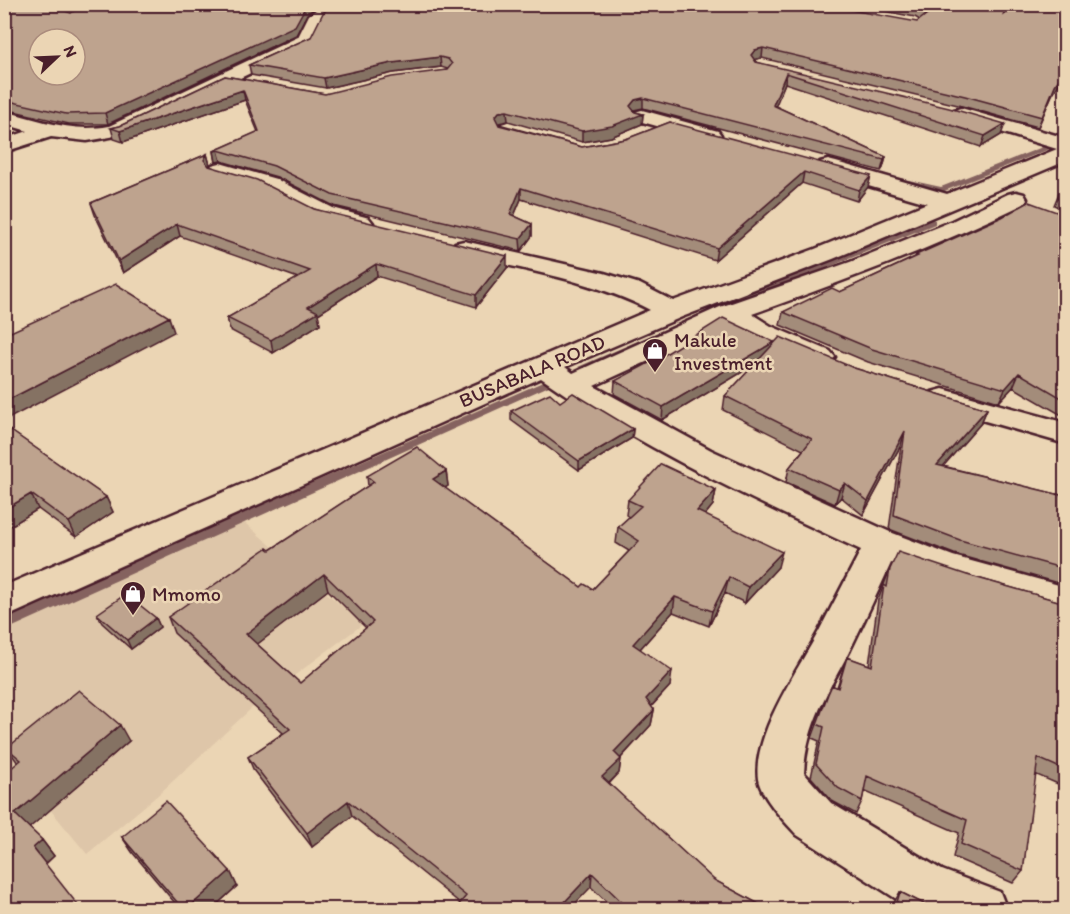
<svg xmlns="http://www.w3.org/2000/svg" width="1070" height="914" viewBox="0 0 1070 914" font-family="Itim,sans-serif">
<rect width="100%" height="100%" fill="#ebd5b4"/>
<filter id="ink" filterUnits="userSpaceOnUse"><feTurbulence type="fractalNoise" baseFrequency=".0167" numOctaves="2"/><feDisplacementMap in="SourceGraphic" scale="12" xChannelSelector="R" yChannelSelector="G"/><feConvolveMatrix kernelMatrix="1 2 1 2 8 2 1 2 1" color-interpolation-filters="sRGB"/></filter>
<g filter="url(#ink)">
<path fill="#dec6a9" d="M 233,513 L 363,624 L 254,706 L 159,794 L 87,854 L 5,755 L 5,620 L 103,571 Z"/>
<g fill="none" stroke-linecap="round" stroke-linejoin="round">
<path fill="#85625e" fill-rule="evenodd" d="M 1050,144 L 1057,146 L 942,192 L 877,176 L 881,174 L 941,187 Z
M 932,219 L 935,220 L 935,224 L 730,307 L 587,369 L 583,370 L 578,367 L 724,303 Z
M 545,381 L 549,382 L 550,384 L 549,386 L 4,631 L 4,618 Z"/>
<defs>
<path id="minor" d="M 324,4 L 342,4 L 322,20 L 311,44 L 122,135 L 87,141 L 51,137 L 4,152 L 4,139 L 28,131 L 4,124 L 4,111 C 40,120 72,133 109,126 L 298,37 L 309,15 Z
M 961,108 L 1066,138 L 1066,161 L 833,259 L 682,317 L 565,367 L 573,373 L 720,307 L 850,262 L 952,221 L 1008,194 L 1016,192 L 1024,194 L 1027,199 L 1024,204 C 936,247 844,281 752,314 L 771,326 L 830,351 L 835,357 L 830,363 L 820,366 L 810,363 L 751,338 L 729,324 L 594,386 L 711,450 L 890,532 L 953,556 L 1066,587 L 1066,617 L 961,587 L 891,563 C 878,592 864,621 850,650 C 828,692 806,725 804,773 L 831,803 L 942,870 L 1000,892 L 1007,910 L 916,910 L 909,907 L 797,835 C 785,822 761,797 758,779 C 752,735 799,668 819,631 C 833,604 847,577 861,550 C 751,499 639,447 541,378 L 4,618 L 4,586 L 650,310 C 590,279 521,270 455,253 L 452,248 L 455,243 L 464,241 L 604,273 L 640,284 L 673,301 L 815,249 L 927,203 L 820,172 L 817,167 L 820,162 L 828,160 L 836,162 L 947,194 L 1057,149 L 954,118 L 951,114 L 954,110 Z
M 642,110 L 718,131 L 721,135 L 718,139 L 711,141 L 635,120 L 632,116 L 635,112 Z
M 220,163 L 276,179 L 333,208 L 369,218 L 373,223 L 369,228 C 339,236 290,202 261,189 C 246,183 228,179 212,175 L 209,170 L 212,165 Z
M 943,389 L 1066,423 L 1066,444 L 932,406 L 928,399 L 932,392 Z"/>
</defs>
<use href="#minor" stroke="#4a1f2b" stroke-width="5"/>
<use href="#minor" fill="#ebd5b4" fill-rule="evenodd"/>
</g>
<path fill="#a38c7a" stroke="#4a1f2b" stroke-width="1.5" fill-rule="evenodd" d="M 4,4 L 71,13 L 78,9 L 66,4 L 320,4 L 307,14 L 296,35 L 108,124 L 69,124 L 5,109 Z
M 848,4 L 1008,4 L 1004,14 L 1028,10 L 1041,9 L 1039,4 L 1065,4 L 1052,95 L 1038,127 L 962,106 L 762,58 L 754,59 L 756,62 L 1001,135 L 981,147 L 785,83 L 775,106 L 886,157 L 883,168 L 881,171 L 643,108 L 634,110 L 635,112 L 643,114 L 642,124 L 611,137 L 582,142 L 508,121 L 499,124 L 582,147 L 626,139 L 670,122 L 868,187 L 857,201 L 802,183 L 715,260 L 521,199 L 514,216 L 532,224 L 532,236 L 521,251 L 334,206 L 277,177 L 221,161 L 216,162 L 214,151 L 258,132 L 245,100 L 123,142 L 114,139 L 111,128 L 120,126 L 225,76 L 325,94 L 447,70 L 448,69 L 441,67 L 393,73 L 326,88 L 251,75 L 249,65 L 311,37 L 917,22 L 920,20 L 915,17 Z
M 207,154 L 210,165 L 209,166 L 314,209 L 507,268 L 476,307 L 377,276 L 318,314 L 320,324 L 273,353 L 230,330 L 227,318 L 298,278 L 180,236 L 123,273 L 95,215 L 91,203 Z
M 1065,189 L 1065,210 L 1054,205 L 1059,193 Z
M 1065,215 L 1065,417 L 1013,387 L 999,402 L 868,362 L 780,325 L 783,312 L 840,292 L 915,257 L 916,255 Z
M 773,345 L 854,368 L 987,409 L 981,423 L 943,466 L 1065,496 L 1065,585 L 954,554 L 889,529 L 901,445 L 863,515 L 841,497 L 835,504 L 786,482 L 789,468 L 803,450 L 723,410 L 725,396 L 754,365 L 662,420 L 614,394 L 615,381 Z
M 560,402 L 633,429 L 632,438 L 579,470 L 511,420 L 511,411 Z
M 4,426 L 106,497 L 113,512 L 76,537 L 38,509 L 4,530 Z
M 446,471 L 448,486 L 445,488 L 581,587 L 593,589 L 629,551 L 616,543 L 618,527 L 629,517 L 626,515 L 628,500 L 716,490 L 713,505 L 705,515 L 778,567 L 745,603 L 725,593 L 709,626 L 673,612 L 640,649 L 670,686 L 651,707 L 654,710 L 651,725 L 621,758 L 619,773 L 609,784 L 714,880 L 768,909 L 614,909 L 591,887 L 460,903 L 352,816 L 312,847 L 254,771 L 248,757 L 283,733 L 174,633 L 168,617 L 368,486 L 367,476 ZM 328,590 L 366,628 L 300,683 L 257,644 Z
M 890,569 L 967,575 L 1065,603 L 1065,787 L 1035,774 L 1023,871 L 1013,883 L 953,857 L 959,833 L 864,791 L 862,801 L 856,814 L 832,801 L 811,777 L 819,741 L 812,738 L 828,694 L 837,687 L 847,657 L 869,665 L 878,600 Z
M 97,614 L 156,618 L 160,627 L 131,649 L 102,623 Z
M 129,741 L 29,828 L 42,840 L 54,856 L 4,905 L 18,763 L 7,748 Z
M 122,837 L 230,871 L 237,886 L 212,909 L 180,909 L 132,852 Z
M 900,892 L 934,909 L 891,909 L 892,906 Z"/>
<path fill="#857263" stroke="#4a1f2b" stroke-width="1.5" d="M 307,4 L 320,4 L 307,14 L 296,35 L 108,124 L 105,113 Z
M 763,48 L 762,58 L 753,60 L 751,55 L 755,50 Z
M 440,57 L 441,67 L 393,73 L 326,88 L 324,78 L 392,63 Z
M 1065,70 L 1065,74 L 1052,95 L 1038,127 L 1055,85 Z
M 786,73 L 785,83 L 772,115 L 773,105 Z
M 243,90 L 245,100 L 123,142 L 120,131 Z
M 643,98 L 643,108 L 634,110 L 630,116 L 630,106 L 635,100 Z
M 507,111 L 508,121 L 499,123 L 495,128 L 495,117 L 499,112 Z
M 643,114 L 642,124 L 611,137 L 582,142 L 582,131 Z
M 1005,124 L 1001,135 L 981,147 L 985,136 Z
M 218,150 L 221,161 L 216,162 L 214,151 Z
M 207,154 L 210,165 L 207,171 L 204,160 Z
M 886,157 L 883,168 L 881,171 L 884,160 Z
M 804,172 L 802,183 L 715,260 L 717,248 Z
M 871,176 L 868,187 L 857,201 L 859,190 Z
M 521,188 L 521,199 L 510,225 L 510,214 Z
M 177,224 L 180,236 L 123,273 L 119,261 Z
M 532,224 L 532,236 L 521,251 L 520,239 Z
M 507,256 L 507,268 L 476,307 L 476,295 Z
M 376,264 L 377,276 L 318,314 L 320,324 L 273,353 L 271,340 L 308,307 Z
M 169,317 L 174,332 L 4,421 L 4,402 Z
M 774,342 L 771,355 L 662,420 L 663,407 Z
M 1019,373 L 1013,387 L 999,402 L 1005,389 Z
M 987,409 L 981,423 L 932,479 L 937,465 Z
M 633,429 L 632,438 L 579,470 L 579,461 Z
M 905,431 L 901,445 L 863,515 L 868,501 Z
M 446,471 L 448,486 L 434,495 L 433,479 Z
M 845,483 L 841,497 L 835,504 L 839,490 Z
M 716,490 L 713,505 L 695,527 L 697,511 Z
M 31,494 L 38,509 L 4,530 L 4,510 Z
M 106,497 L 113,512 L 76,537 L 69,522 Z
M 782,552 L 778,567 L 745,603 L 748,587 Z
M 324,574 L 328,590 L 251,649 L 246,634 Z
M 729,577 L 725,593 L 709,626 L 712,611 Z
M 675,597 L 673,612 L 631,659 L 633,644 Z
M 156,618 L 160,627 L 131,649 L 127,640 Z
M 672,671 L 670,686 L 644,714 L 646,699 Z
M 654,710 L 651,725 L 616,763 L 621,759 L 619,773 L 600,792 L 602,777 L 614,752 Z
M 120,725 L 129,741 L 27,830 L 15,814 Z
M 348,801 L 352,816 L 312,847 L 307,833 Z
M 42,840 L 54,856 L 45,864 L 33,848 Z
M 230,871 L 237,886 L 212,909 L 187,909 Z
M 592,873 L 591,887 L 570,909 L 558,909 Z"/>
<path fill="#bea38e" stroke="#4a1f2b" stroke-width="1.5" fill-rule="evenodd" d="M 4,4 L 43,4 L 71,13 L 82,6 L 80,4 L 307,4 L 295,26 L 105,113 L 66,114 L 4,100 ZM 39,39 L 75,39 L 75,75 L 39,75 Z
M 332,4 L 818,4 L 917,22 L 927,14 L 918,8 L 898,4 L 1007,4 L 1003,15 L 1021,4 L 1026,4 L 1028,10 L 1043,9 L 1045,4 L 1065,4 L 1065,70 L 1055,85 L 1042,117 L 965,96 L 763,48 L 755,50 L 751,55 L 756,62 L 949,108 L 1005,124 L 985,136 L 786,73 L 773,105 L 886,157 L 884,160 L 643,98 L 635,100 L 630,106 L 635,112 L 643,114 L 612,126 L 582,131 L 507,111 L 499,112 L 495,117 L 499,125 L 582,147 L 626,139 L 670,122 L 871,176 L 859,190 L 804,172 L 717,248 L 521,188 L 510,214 L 532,224 L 520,239 L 332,195 L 274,166 L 218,150 L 214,151 L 259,131 L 243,90 L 120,131 L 111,128 L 120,126 L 225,76 L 325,94 L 392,77 L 447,70 L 452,64 L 448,59 L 440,57 L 392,63 L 324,78 L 249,65 L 311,37 L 323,13 Z
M 207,154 L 204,160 L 209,166 L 257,180 L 314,209 L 507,256 L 476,295 L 376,264 L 308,307 L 318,312 L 271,340 L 227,318 L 310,271 L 177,224 L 119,261 L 91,203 Z
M 1065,189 L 1065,195 L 1059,193 Z
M 1029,202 L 1065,215 L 1065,400 L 1019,373 L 1005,389 L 872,349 L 783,312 L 832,288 L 840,292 L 918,256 L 916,255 L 1002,217 Z
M 116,284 L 169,317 L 4,402 L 4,335 Z
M 723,318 L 774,342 L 663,407 L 615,381 L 664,355 Z
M 780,337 L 854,368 L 987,409 L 937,465 L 1065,496 L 1065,569 L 960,540 L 894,515 L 905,431 L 868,501 L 845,483 L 839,490 L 789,468 L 812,439 L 725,396 Z
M 550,393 L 560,402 L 573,393 L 633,429 L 579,461 L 511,411 Z
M 4,426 L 106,497 L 69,522 L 31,494 L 4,510 Z
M 417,447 L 446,471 L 433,479 L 581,587 L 584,584 L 593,589 L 639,541 L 618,527 L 641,506 L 628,500 L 661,464 L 716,490 L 697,511 L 782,552 L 748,587 L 729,577 L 712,611 L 675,597 L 633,644 L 672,671 L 646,699 L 654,710 L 614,752 L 621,759 L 602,777 L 714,880 L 768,909 L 629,909 L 592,873 L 558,909 L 455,909 L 466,896 L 348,801 L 307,833 L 248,757 L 290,729 L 168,617 L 267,548 L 270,550 L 374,482 L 367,476 ZM 324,574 L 373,622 L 300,683 L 246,634 Z
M 898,552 L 967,575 L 1065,603 L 1065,770 L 1038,758 L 1023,871 L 961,844 L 967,820 L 867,776 L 862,801 L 838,788 L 816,764 L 824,727 L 817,724 L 828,694 L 832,685 L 838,688 L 847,657 L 872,666 L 884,585 L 887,587 L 890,569 Z
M 126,594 L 156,618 L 127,640 L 97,614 Z
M 79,690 L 120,725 L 15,814 L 42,840 L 33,848 L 81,909 L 8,909 L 4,905 L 4,774 L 21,760 L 7,748 Z
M 166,801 L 230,871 L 187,909 L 183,909 L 122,837 Z
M 900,892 L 934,909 L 895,909 Z"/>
</g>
<defs>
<symbol id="shop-pin" viewBox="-11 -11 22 30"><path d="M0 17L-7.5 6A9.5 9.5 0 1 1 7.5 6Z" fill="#4a1f2b" stroke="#ebd5b4"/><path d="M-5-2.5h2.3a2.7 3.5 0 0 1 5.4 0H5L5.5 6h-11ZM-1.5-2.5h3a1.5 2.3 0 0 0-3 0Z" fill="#fff"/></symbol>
</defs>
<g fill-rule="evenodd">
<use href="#shop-pin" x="640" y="336" width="30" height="40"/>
<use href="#shop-pin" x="118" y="579" width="30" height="40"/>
</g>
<g text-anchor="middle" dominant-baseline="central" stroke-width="5" stroke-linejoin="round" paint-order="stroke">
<g font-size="20" fill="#4a1f2b" stroke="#ebd5b4" text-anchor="start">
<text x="674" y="340">Makule<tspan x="674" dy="23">Investment</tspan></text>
<text x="152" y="594">Mmomo</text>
</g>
<g font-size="20" fill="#4a1f2b" stroke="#ebd5b4">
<text transform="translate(532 371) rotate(-23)">BUSABALA ROAD</text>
</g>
</g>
<rect width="1070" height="914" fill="none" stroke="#ebd5b4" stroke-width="24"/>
<rect x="12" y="12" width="1046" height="890" fill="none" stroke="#4a1f2b" stroke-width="2" filter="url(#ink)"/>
<g transform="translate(57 57) rotate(67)"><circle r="28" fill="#ebd5b4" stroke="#ab8c7d" stroke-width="1.5"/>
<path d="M0-4.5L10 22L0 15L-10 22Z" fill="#4a1f2b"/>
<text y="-9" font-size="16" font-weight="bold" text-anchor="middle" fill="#4a1f2b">N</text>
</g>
</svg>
